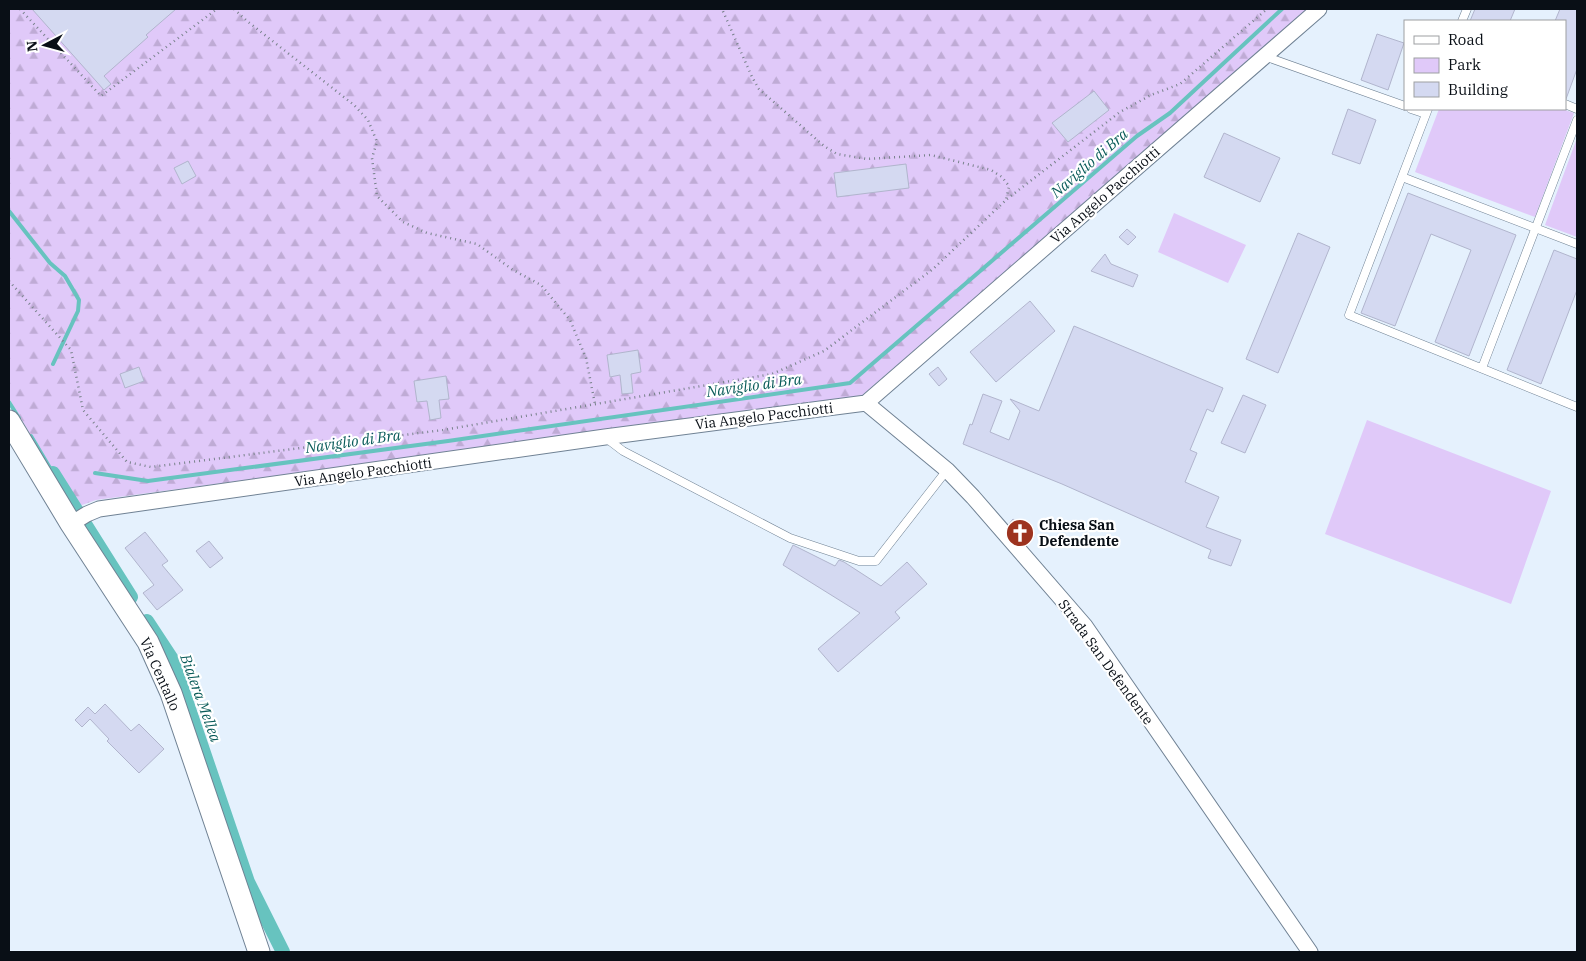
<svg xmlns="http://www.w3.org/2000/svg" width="1586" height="961" viewBox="0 0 1586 961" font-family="'IBM Plex Serif',serif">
<defs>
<pattern id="forest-firs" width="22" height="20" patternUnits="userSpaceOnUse" patternTransform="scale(1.25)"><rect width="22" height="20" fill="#e0c9f9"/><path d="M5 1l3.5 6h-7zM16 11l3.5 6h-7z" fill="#bfabd5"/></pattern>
</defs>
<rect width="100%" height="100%" fill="#e5f1fd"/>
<path fill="#e0c9f9" d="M 1439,109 L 1562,109 L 1574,113 L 1535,217 L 1415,172 Z
M 1577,138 L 1577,237 L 1545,225 Z
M 1174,213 L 1246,245 L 1228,283 L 1158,252 Z
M 1367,420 L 1551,491 L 1511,604 L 1325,534 Z"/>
<path fill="url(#forest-firs)" d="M 9,9 L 1310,9 L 860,397 L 96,500 L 74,508 L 9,398 Z"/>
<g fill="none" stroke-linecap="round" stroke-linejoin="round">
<path stroke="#67c3bf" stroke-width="4" d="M 9,211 L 50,263 L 65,276 L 79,300 L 78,311 L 53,364
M 9,402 L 19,418
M 31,436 L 53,473
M 95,473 L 148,481 L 448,441 L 850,383 L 1137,136 L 1170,113 L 1282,9"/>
<path stroke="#67c3bf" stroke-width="14" d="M 53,473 L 131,597
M 147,621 L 172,659 L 248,882 L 283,952"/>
</g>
<path fill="#d4d9f1" stroke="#b1b5cd" d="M 32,9 L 176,9 L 146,35 L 148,37 L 104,76 L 111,84 L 104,90 Z
M 1475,9 L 1515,9 L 1510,21 L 1470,21 Z
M 1560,9 L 1577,9 L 1577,69 L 1566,99 L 1565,98 L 1565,21 L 1555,21 Z
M 1377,34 L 1404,43 L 1388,90 L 1361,80 Z
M 1094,91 L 1109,110 L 1068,142 L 1052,123 Z
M 1348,109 L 1376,120 L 1360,164 L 1332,154 Z
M 1224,133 L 1280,158 L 1260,202 L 1204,177 Z
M 188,161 L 196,176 L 182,184 L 174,168 Z
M 906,164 L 909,188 L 837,197 L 834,173 Z
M 1408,193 L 1516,235 L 1469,356 L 1435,342 L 1471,250 L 1431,234 L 1395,326 L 1361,313 Z
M 1127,229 L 1136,237 L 1128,245 L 1119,237 Z
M 1298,233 L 1330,247 L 1278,373 L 1246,359 Z
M 1554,250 L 1577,259 L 1577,290 L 1541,384 L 1507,370 Z
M 1105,254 L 1111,264 L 1138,275 L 1133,287 L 1091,271 Z
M 1030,301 L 1055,331 L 996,382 L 970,352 Z
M 1074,326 L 1223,388 L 1213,412 L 1207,409 L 1190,450 L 1197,453 L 1185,482 L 1219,497 L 1206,527 L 1241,540 L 1231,566 L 1208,558 L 1211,550 L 1062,484 L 963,444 L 970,424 L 972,425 L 983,394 L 1002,401 L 990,432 L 1009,440 L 1020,411 L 1010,399 L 1039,411 Z
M 638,350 L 641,372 L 631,374 L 633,393 L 622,394 L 620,375 L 610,377 L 607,355 Z
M 139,367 L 144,381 L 125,388 L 120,374 Z
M 938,367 L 947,379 L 939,386 L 929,374 Z
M 446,376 L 449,399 L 439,400 L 441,418 L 430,420 L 427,401 L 417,402 L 414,381 Z
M 1243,395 L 1266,405 L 1245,453 L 1221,443 Z
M 1013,519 L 1034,536 L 1027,545 L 1009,524 Z
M 145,532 L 168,561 L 162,565 L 183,590 L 157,610 L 143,593 L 154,585 L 125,548 Z
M 209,541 L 223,558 L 210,568 L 196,551 Z
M 793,545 L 835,566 L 839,560 L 844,562 L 881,586 L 907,562 L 927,584 L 895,612 L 900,618 L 838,672 L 818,649 L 860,613 L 783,565 Z
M 105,704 L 131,731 L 139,724 L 164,749 L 139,773 L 107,741 L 109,739 L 90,719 L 82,727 L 75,720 L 88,707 L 95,714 Z"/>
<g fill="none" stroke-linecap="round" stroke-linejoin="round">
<defs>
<path id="service" d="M 1462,21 L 1467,9
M 1264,56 L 1405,106
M 1565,104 L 1577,109
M 1411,109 L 1426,114
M 1428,109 L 1349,315 L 1577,407
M 1402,177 L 1577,244
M 1482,368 L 1577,120
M 606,438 L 623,451 L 790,538 L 859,561 L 876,561 L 947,470"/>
<path id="minor" d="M 866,403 L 947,470 L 973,497 L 1085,626 L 1310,952
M 71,524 L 87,514 L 99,509 L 605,437 L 866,403 L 1319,9"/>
<path id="secondary" d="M 9,421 L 71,524 L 148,642 L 171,693 L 259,952"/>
</defs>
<use href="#service" stroke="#708294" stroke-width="9"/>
<use href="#minor" stroke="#708294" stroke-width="17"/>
<use href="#secondary" stroke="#708294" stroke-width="23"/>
<path stroke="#79828c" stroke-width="2.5" stroke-dasharray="1 4" stroke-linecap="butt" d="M 20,9 L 101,96 L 217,9
M 234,9 L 247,21 L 354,105 L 368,120 L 377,142 L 372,158 L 377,196 L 403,222 L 427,233 L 477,244 L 513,270 L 541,285 L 570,320 L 586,358 L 595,404
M 1007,199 L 1120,112 L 1151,95 L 1180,84 L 1267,9
M 9,281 L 71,350 L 83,410 L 127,462 L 151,467 L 443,430 L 772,374 L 824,351 L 933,269 L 1006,200 L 1009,186 L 1002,177 L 991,170 L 931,155 L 867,159 L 837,154 L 824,146 L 759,89 L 752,77 L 722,9"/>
<use href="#service" stroke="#fff" stroke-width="8"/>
<use href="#minor" stroke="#fff" stroke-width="15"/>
<use href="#secondary" stroke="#fff" stroke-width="21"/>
</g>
<defs>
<symbol id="church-disc" viewBox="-11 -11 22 22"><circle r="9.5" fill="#9d331f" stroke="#fff"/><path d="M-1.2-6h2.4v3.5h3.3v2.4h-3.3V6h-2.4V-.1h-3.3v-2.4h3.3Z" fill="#fff"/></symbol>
</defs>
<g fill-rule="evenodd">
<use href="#church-disc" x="1004" y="517" width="32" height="32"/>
</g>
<g text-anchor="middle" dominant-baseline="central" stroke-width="4.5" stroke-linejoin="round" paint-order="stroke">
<g font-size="14" fill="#090f16" stroke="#fff">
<text transform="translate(1105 195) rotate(-41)">Via Angelo Pacchiotti</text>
<text transform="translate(764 416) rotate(-7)">Via Angelo Pacchiotti</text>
<text transform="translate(363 472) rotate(-8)">Via Angelo Pacchiotti</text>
<text transform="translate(1106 662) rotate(54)">Strada San Defendente</text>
<text transform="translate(160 674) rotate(66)">Via Centallo</text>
</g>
<g font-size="14" font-weight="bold" fill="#090f16" stroke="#fff" text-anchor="start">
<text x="1039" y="525">Chiesa San<tspan x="1039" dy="16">Defendente</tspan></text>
</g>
<g font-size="15" font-style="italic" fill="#095b59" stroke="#fff">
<text transform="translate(1089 163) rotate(-41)">Naviglio di Bra</text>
<text transform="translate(754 385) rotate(-8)">Naviglio di Bra</text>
<text transform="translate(353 441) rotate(-8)">Naviglio di Bra</text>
<text transform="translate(201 698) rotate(70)">Bialera Mellea</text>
</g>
</g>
<rect width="1586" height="961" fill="none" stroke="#090f16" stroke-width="20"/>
<rect x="1404" y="20" width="162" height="90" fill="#ffffff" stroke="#9d9fa2"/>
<rect x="1414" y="36" width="25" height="8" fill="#ffffff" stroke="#9d9fa2"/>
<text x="1448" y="45" font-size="15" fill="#090f16">Road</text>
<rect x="1414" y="58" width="25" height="15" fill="#e0c9f9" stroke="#9d9fa2"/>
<text x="1448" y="70" font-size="15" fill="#090f16">Park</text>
<rect x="1414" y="82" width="25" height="15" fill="#d4d9f1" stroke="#9d9fa2"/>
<text x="1448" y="95" font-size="15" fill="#090f16">Building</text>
<g transform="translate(45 45) rotate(264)" stroke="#ffffff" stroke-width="4" paint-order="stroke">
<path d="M0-4L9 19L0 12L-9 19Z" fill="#090f16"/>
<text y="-8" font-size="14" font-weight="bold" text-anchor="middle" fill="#090f16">N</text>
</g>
</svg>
